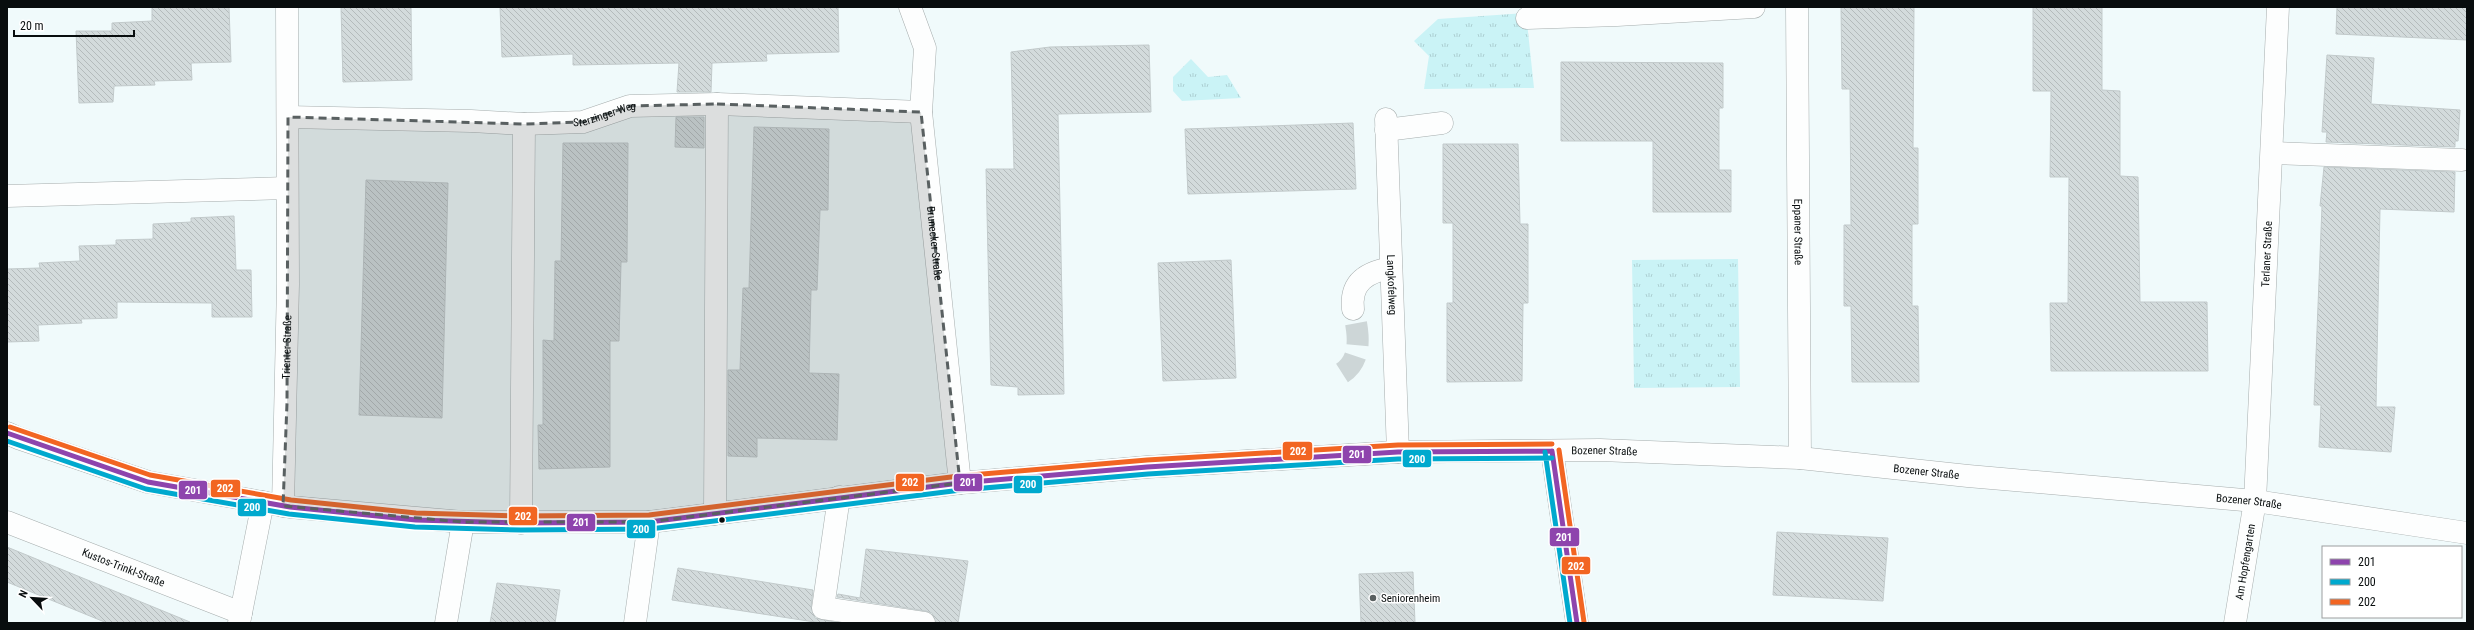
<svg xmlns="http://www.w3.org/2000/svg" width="2474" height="630" viewBox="0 0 2474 630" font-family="'Roboto Condensed',sans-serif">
<defs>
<pattern id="park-tufts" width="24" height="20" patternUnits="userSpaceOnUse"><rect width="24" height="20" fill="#caf3f6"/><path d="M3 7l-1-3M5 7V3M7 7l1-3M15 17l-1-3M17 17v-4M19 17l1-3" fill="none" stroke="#accfd2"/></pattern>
<pattern id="building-back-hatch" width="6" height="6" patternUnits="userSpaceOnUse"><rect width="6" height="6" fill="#d3dbdc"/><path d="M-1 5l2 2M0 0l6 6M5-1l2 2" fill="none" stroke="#b4bbbc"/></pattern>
</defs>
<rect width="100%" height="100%" fill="#f0fafb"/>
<path fill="url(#park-tufts)" d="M 1526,13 L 1534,88 L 1424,89 L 1429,56 L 1414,41 L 1438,19 Z
M 1191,59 L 1208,77 L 1227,75 L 1241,98 L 1182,101 L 1173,91 L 1173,77 Z
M 1738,259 L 1740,387 L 1634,388 L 1632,260 Z"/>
<path fill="url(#building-back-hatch)" stroke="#c2cacb" d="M 152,7 L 229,7 L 231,62 L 191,63 L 192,80 L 154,81 L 155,85 L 114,86 L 113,102 L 79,103 L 76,31 L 112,31 L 112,23 L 152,21 Z
M 341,7 L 411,7 L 412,80 L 343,82 Z
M 500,7 L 838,7 L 839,52 L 766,54 L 767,61 L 712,63 L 711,92 L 677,92 L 679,63 L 573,65 L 573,54 L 502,57 Z
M 1841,7 L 1914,7 L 1913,148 L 1918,148 L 1918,224 L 1912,224 L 1912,306 L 1918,306 L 1919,382 L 1852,382 L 1851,306 L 1844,306 L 1844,225 L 1851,225 L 1850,89 L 1842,89 Z
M 2033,7 L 2102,7 L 2102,90 L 2120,91 L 2120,176 L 2138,177 L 2140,302 L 2207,302 L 2208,371 L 2051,371 L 2050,303 L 2068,303 L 2069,177 L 2050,177 L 2051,91 L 2033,91 Z
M 2337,7 L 2467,7 L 2467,40 L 2336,34 Z
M 1149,45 L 1151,112 L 1058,114 L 1064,394 L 1018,395 L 1018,387 L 991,385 L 986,169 L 1014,169 L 1011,52 L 1050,47 Z
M 2327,55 L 2374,58 L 2371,104 L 2460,110 L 2458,141 L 2455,141 L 2455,147 L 2326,142 L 2327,132 L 2322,132 Z
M 1561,62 L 1723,63 L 1723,108 L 1719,108 L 1719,170 L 1731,170 L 1731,212 L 1653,212 L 1653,141 L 1561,141 Z
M 676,117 L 704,117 L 704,148 L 675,147 Z
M 1353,123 L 1356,189 L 1188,194 L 1185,129 Z
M 754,127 L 829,129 L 828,210 L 820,210 L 817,290 L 811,290 L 809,373 L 839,374 L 837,440 L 757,438 L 757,457 L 728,456 L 728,370 L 740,370 L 743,288 L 749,288 Z
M 563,143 L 628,143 L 627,262 L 621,262 L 619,341 L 610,341 L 610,467 L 539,469 L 538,425 L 543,425 L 543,340 L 554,341 L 555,261 L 561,261 Z
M 1443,144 L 1518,144 L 1520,224 L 1528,224 L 1528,303 L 1523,303 L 1522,381 L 1447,382 L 1447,303 L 1453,303 L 1453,223 L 1443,223 Z
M 2324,167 L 2455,172 L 2454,212 L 2380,209 L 2376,407 L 2395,407 L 2391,452 L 2319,447 L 2321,405 L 2314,405 L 2322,206 L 2320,206 Z
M 366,180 L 448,183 L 442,418 L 359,415 Z
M 234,216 L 236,270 L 251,270 L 252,317 L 212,317 L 212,303 L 117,302 L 117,318 L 81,319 L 82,323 L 38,325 L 39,341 L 7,342 L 7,269 L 40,268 L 39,263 L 80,261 L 79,246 L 116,245 L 116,240 L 153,239 L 153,224 L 191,222 L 191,218 Z
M 1231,260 L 1236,378 L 1163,381 L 1158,263 Z
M 1777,532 L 1888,538 L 1883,601 L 1773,595 Z
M 7,547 L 190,622 L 190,623 L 107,623 L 7,582 Z
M 866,549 L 968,561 L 958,623 L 936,623 L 932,613 L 926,611 L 837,597 L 838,594 L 860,598 Z
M 678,568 L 813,590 L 811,607 L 815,618 L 839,623 L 821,623 L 672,600 Z
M 1413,572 L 1415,623 L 1361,623 L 1359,574 Z
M 497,583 L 560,590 L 555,623 L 490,623 Z"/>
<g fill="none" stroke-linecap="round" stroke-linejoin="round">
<path stroke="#cdd6d7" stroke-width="22" stroke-dasharray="22 11" stroke-linecap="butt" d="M 1342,373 C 1364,359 1358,330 1353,309"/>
<defs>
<g id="minor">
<path id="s1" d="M 910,7 L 925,48 L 921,112 L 960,483"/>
<path id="s2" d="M 1797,7 L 1800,458"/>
<path d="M 1527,18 L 1617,15 L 1754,7"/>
<path id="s3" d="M 288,117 L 471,121 L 524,124 L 583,122 L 630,106 L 717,104 L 921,112"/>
<path id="s4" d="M 1386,119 L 1398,452"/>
<path d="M 1386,130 L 1442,123"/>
<path d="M 2272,153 L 2462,160"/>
<path d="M 7,196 L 287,188"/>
<path d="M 1353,309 C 1350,282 1367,272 1391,268"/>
<path id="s5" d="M 7,433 L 18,438 L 148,482 L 290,507 L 463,522 L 649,522 L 960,483 L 1147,467 L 1398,452 L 1600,450 L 1800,458 L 1968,476 L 2255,501 L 2467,533"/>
<path d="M 1552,451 L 1577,623"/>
<path d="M 839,497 L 823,608 L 924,623"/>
<path id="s6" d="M 283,506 L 288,284 L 287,7"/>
<path d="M 715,514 L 717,104"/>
<path id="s7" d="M 7,522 L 241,613"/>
<path d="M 521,523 L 524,124"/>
<path d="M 239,623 L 263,502"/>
<path d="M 446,623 L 463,522"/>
<path d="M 635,623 L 649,522"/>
<path id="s8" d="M 2235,623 L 2255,501 L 2278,7"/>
</g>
</defs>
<use href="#minor" stroke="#a6adad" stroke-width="23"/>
<use href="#minor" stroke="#fdfefe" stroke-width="22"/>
<defs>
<path id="bus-1" d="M 7,433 L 148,482 L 290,507 L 416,520 L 521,523 L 649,522 L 960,483 L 1147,467 L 1398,452 L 1552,451
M 1552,451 L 1577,623"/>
<path id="bus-2" d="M 7,441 L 146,489 L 289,514 L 415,527 L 521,530 L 650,529 L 961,490 L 1148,474 L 1398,459 L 1552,458
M 1545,452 L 1570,623"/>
<path id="bus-3" d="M 10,427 L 150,475 L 291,500 L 416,513 L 521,516 L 649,515 L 959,476 L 1147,460 L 1398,445 L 1552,444
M 1559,450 L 1584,622"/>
</defs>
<use href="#bus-1" stroke="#fff" stroke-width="8"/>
<use href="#bus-2" stroke="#fff" stroke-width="8"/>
<use href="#bus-3" stroke="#fff" stroke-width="8"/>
<use href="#bus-1" stroke="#8e44ad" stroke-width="5"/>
<use href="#bus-2" stroke="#00a9ce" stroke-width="5"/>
<use href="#bus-3" stroke="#f26522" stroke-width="5"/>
</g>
<path fill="#596061" fill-opacity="0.2" stroke="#596061" stroke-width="3" stroke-dasharray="8 5" stroke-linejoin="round" d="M 717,104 L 921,112 L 960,483 L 649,522 L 463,522 L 283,506 L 287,403 L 288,117 L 524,124 L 583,122 L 630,106 Z"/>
<circle fill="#080d0e" stroke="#fff" stroke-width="1.5" cx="722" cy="520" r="3.5"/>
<circle fill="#596061" stroke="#fff" stroke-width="1.5" cx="1373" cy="598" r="4"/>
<g text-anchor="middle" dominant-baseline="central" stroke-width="3" stroke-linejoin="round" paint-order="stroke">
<g font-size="11" fill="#080d0e" stroke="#fff">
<text stroke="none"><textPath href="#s3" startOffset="318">Sterzinger Weg</textPath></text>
<text stroke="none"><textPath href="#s2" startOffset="225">Eppaner Straße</textPath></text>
<text stroke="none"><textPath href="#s1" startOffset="240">Brunecker Straße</textPath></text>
<text stroke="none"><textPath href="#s8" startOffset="371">Terlaner Straße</textPath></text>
<text stroke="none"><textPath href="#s4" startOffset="166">Langkofelweg</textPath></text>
<text stroke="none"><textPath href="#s6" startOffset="159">Trienter Straße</textPath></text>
<text stroke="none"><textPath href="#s5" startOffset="1612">Bozener Straße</textPath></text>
<text stroke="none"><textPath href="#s5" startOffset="1935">Bozener Straße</textPath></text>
<text stroke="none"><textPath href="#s5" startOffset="2259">Bozener Straße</textPath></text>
<text stroke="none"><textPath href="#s8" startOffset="62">Am Hopfengarten</textPath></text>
<text stroke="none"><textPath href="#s7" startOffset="125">Kustos-Trinkl-Straße</textPath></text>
</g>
<g font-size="11" fill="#080d0e" stroke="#fff" text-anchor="start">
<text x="1381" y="598">Seniorenheim</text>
</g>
</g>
<g stroke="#fff" stroke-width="1.5">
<rect x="1282" y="441" width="31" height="20" rx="4" fill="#f26522"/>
<rect x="1342" y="445" width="30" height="19" rx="4" fill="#8e44ad"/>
<rect x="1402" y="449" width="30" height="19" rx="4" fill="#00a9ce"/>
<rect x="895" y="473" width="30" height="19" rx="4" fill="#f26522"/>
<rect x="953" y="473" width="30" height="19" rx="4" fill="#8e44ad"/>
<rect x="1013" y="475" width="30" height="19" rx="4" fill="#00a9ce"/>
<rect x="210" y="479" width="31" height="19" rx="4" fill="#f26522"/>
<rect x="178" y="480" width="30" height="20" rx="4" fill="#8e44ad"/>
<rect x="237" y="498" width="30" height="19" rx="4" fill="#00a9ce"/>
<rect x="508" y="506" width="30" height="20" rx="4" fill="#f26522"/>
<rect x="566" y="513" width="30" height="19" rx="4" fill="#8e44ad"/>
<rect x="626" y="519" width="30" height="20" rx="4" fill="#00a9ce"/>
<rect x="1549" y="527" width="31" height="20" rx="4" fill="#8e44ad"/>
<rect x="1561" y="556" width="30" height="19" rx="4" fill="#f26522"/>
</g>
<g font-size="11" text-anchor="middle" font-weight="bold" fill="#fff">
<text x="1298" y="455">202</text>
<text x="1357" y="458">201</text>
<text x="1417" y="463">200</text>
<text x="910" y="486">202</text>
<text x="968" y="486">201</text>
<text x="1028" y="488">200</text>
<text x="225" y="492">202</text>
<text x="193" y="494">201</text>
<text x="252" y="511">200</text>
<text x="523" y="520">202</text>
<text x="581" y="526">201</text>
<text x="641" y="533">200</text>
<text x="1564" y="541">201</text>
<text x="1576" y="570">202</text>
</g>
<rect width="2474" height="630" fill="none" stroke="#080d0e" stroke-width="16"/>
<rect x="2322" y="546" width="140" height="72" fill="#ffffff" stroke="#9c9e9f"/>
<rect x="2330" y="559" width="20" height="6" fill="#8e44ad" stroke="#9c9e9f"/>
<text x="2358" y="566" font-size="12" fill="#080d0e">201</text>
<rect x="2330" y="579" width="20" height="6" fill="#00a9ce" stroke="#9c9e9f"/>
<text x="2358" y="586" font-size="12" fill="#080d0e">200</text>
<rect x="2330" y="599" width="20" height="6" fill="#f26522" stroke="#9c9e9f"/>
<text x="2358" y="606" font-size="12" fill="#080d0e">202</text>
<g transform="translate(32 598) rotate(295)" stroke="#ffffff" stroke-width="3" paint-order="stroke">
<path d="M0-3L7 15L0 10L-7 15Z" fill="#080d0e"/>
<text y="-6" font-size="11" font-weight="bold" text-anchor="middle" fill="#080d0e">N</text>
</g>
<path d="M14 30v6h120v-6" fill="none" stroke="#080d0e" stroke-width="2"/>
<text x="20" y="30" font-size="12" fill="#080d0e" stroke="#ffffff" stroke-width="3" paint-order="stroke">20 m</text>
</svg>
